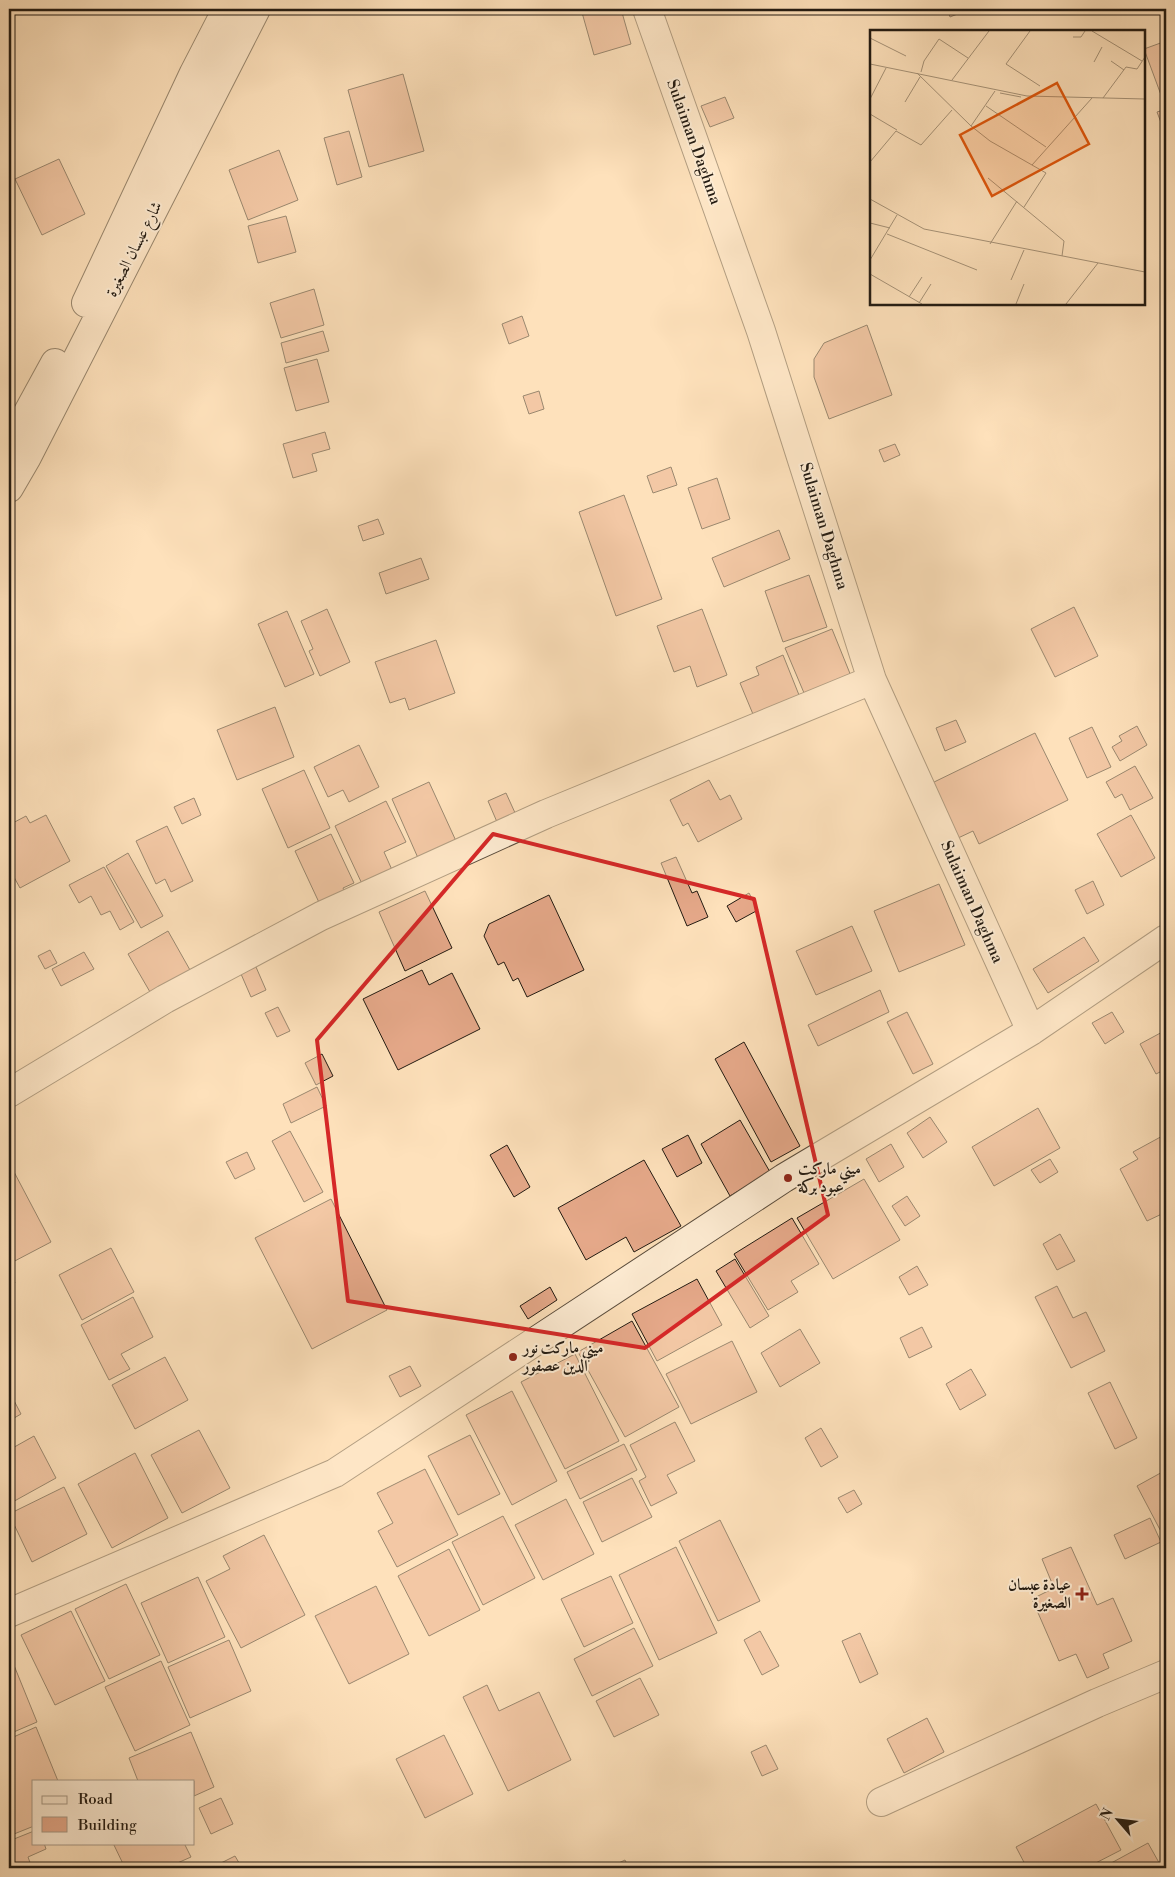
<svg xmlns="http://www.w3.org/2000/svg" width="1175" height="1877" viewBox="0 0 1175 1877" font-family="'Libre Bodoni',Amiri,serif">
<rect width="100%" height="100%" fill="#fee1bb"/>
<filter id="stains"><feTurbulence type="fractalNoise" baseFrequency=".004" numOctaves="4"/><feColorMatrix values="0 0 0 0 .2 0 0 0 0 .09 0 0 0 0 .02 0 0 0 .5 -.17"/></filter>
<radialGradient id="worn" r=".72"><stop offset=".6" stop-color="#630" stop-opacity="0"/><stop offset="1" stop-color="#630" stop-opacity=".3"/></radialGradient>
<path fill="#e6a98a" stroke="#231b12" d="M 581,9 L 621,9 L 631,44 L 594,55 Z
M 947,9 L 970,9 L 950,17 Z
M 1166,41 L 1166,102 L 1164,103 L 1144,49 Z
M 403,74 L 424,151 L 369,167 L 348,90 Z
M 725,97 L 734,118 L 710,127 L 701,106 Z
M 1166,109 L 1166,133 L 1165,133 L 1157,112 Z
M 349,131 L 362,177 L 337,185 L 324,138 Z
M 279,150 L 298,200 L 248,220 L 229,170 Z
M 59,159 L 85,214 L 42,235 L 15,179 Z
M 286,216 L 296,252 L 258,263 L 248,226 Z
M 314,289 L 324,325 L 281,338 L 270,303 Z
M 522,316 L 529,336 L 509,344 L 502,324 Z
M 867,325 L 892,395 L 829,419 L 814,377 L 814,359 L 824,343 Z
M 323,331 L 329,351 L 286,363 L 281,343 Z
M 317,359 L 329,402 L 296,411 L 284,368 Z
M 539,391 L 544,409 L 529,414 L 523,396 Z
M 325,432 L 330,449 L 312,454 L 317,471 L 293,478 L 283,444 Z
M 895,444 L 900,455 L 884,462 L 879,450 Z
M 671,467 L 677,485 L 653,493 L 647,476 Z
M 717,478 L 730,519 L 702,529 L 688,488 Z
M 624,495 L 662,599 L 616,616 L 579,512 Z
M 378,519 L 384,534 L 363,541 L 358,526 Z
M 779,530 L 790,559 L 724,587 L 712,558 Z
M 421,558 L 429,579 L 386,594 L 379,573 Z
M 809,575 L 827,627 L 783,642 L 765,591 Z
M 1074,607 L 1098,656 L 1055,677 L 1031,629 Z
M 327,609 L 350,662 L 320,676 L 309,651 L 313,649 L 301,621 Z
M 702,609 L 727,675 L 697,687 L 690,666 L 674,672 L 657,626 Z
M 287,611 L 314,674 L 285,687 L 258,624 Z
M 832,629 L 853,681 L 807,700 L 785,648 Z
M 436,640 L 455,693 L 409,710 L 405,698 L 390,703 L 375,662 Z
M 783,655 L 801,700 L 755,719 L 740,683 L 759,675 L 756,667 Z
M 275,707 L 294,757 L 237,780 L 217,730 Z
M 956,720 L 966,742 L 945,751 L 936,728 Z
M 1137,726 L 1147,745 L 1120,761 L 1112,747 L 1122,741 L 1119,736 Z
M 1092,727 L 1111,767 L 1087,778 L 1069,738 Z
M 1035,733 L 1068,800 L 979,844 L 973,831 L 956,839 L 930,784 Z
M 359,745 L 379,787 L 349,802 L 343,790 L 328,797 L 314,767 Z
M 1135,766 L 1153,798 L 1130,810 L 1122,794 L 1115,798 L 1106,782 Z
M 304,770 L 330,828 L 288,848 L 262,789 Z
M 709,780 L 720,800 L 730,795 L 742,819 L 698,842 L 688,823 L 683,826 L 670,800 Z
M 429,782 L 456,841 L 418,858 L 392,799 Z
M 506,793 L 516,815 L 497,822 L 488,801 Z
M 194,798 L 201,815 L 182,824 L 174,807 Z
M 386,801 L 406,842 L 384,852 L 393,872 L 363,886 L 335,826 Z
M 46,815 L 70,861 L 20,888 L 9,868 L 9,835 L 12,833 L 9,825 L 26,816 L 30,823 Z
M 1131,815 L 1155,858 L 1121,877 L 1097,834 Z
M 167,826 L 193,881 L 171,892 L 165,879 L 156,884 L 136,841 Z
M 331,834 L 354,883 L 343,888 L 348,899 L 323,911 L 295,851 Z
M 128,853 L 163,916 L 141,928 L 106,866 Z
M 676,857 L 692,893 L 697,891 L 708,917 L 687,926 L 661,863 Z
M 104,867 L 134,922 L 120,930 L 110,911 L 101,915 L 91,896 L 79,903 L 69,885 Z
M 1093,881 L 1104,905 L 1087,914 L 1075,890 Z
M 939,884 L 965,945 L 899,972 L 874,911 Z
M 425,891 L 452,948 L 405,971 L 379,912 Z
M 749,893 L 758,910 L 736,922 L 727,906 Z
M 549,895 L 584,970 L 527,997 L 518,978 L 513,981 L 504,962 L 498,965 L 484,936 L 489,924 Z
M 852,926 L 872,971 L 816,995 L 796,951 Z
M 168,931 L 190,970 L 150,992 L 128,954 Z
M 1084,937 L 1099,961 L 1048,993 L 1033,969 Z
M 50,950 L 57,963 L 45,969 L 38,956 Z
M 84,952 L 94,969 L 61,986 L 52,969 Z
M 256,967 L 266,990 L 251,997 L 241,974 Z
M 422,970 L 429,985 L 452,973 L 480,1029 L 398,1070 L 363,999 Z
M 880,990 L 889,1012 L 818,1046 L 808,1025 Z
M 278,1007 L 290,1031 L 277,1037 L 265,1013 Z
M 907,1012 L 933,1064 L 913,1074 L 887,1022 Z
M 1112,1012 L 1124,1032 L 1105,1044 L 1092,1023 Z
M 1166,1030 L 1166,1069 L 1156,1074 L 1140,1044 Z
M 744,1042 L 800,1146 L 771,1162 L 715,1059 Z
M 322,1054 L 333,1076 L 316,1085 L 305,1063 Z
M 317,1087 L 326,1106 L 291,1123 L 283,1104 Z
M 1038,1108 L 1060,1148 L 994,1186 L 972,1147 Z
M 930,1117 L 947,1142 L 923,1158 L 907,1133 Z
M 740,1120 L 770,1172 L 730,1196 L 701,1144 Z
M 290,1131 L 323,1192 L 304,1202 L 272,1141 Z
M 1166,1134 L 1166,1212 L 1147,1221 L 1120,1169 L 1138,1159 L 1133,1152 Z
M 688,1135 L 702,1163 L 677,1177 L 662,1149 Z
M 891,1144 L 904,1167 L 879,1182 L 866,1159 Z
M 507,1145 L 530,1187 L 514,1197 L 490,1155 Z
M 247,1152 L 255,1169 L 235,1179 L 226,1162 Z
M 1050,1159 L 1058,1172 L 1040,1183 L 1031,1170 Z
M 644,1160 L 681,1226 L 634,1252 L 626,1237 L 586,1260 L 558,1208 Z
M 13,1170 L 51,1242 L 9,1264 L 9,1172 Z
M 864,1179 L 900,1240 L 833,1279 L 797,1218 Z
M 907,1196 L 920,1216 L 905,1226 L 892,1206 Z
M 331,1199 L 387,1310 L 312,1349 L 255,1238 Z
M 792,1218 L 819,1264 L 791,1281 L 798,1292 L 768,1310 L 734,1254 Z
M 1060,1234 L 1075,1261 L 1057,1270 L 1043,1244 Z
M 111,1248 L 134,1292 L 82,1320 L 59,1275 Z
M 735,1259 L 769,1316 L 750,1328 L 716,1271 Z
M 917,1266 L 928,1285 L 909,1295 L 899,1277 Z
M 9,1271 L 15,1283 L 9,1286 Z
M 697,1279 L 722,1325 L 657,1361 L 632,1314 Z
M 1057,1286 L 1073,1318 L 1086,1312 L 1105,1351 L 1071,1368 L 1035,1297 Z
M 550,1287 L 557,1300 L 528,1319 L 520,1306 Z
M 133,1297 L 153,1337 L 121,1354 L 130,1369 L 109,1380 L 81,1325 Z
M 632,1321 L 679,1407 L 625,1437 L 578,1352 Z
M 922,1327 L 932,1347 L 909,1358 L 900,1338 Z
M 800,1329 L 820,1363 L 780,1387 L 761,1353 Z
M 732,1341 L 757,1392 L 691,1424 L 666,1374 Z
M 575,1354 L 619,1441 L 565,1469 L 521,1382 Z
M 165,1357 L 188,1400 L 135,1429 L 112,1385 Z
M 410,1366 L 421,1386 L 400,1397 L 389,1376 Z
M 971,1369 L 986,1395 L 960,1410 L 946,1384 Z
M 1110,1382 L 1137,1438 L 1115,1449 L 1088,1393 Z
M 9,1391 L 21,1414 L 9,1421 Z
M 512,1391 L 557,1481 L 512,1505 L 466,1415 Z
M 675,1422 L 695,1461 L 667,1475 L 677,1493 L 651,1506 L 639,1481 L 646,1477 L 630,1445 Z
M 821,1428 L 838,1457 L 821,1467 L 805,1438 Z
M 199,1430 L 230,1488 L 182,1513 L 151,1455 Z
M 470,1435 L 500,1494 L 458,1515 L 428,1456 Z
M 34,1436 L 56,1478 L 9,1504 L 9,1450 Z
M 624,1444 L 637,1470 L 580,1499 L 567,1472 Z
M 135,1453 L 168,1518 L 112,1548 L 78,1484 Z
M 425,1469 L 458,1535 L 397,1567 L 378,1531 L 393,1523 L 377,1493 Z
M 1166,1470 L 1166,1541 L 1137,1486 Z
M 632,1478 L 652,1517 L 602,1542 L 583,1502 Z
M 64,1487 L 87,1534 L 32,1562 L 9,1514 Z
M 854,1490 L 862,1504 L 847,1513 L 838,1498 Z
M 566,1499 L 594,1554 L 543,1580 L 515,1525 Z
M 503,1516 L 535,1578 L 483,1605 L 452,1542 Z
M 1150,1518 L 1161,1542 L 1125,1559 L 1114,1535 Z
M 720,1520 L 760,1601 L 718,1621 L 679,1541 Z
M 264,1535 L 305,1615 L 241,1648 L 206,1581 L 230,1569 L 223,1556 Z
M 676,1547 L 717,1633 L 659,1660 L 619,1575 Z
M 1071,1547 L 1097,1605 L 1113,1598 L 1132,1641 L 1103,1654 L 1109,1668 L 1087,1678 L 1076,1654 L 1059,1661 L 1032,1599 L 1054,1588 L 1042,1559 Z
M 449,1549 L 480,1610 L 429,1636 L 398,1576 Z
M 611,1576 L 633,1623 L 584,1647 L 561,1599 Z
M 198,1577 L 225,1637 L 168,1663 L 141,1603 Z
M 126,1584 L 160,1655 L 109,1679 L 75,1609 Z
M 376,1586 L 409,1654 L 349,1684 L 315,1616 Z
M 71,1611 L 105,1681 L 55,1705 L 21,1635 Z
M 634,1628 L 653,1666 L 592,1696 L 574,1659 Z
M 760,1631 L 779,1666 L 762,1675 L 744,1640 Z
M 860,1633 L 878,1674 L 860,1683 L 842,1641 Z
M 229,1640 L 251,1691 L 190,1718 L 168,1667 Z
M 9,1653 L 37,1722 L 9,1734 Z
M 161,1661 L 190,1725 L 135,1751 L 105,1687 Z
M 640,1678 L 659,1715 L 614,1737 L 596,1701 Z
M 487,1685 L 499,1711 L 539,1692 L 571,1760 L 508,1791 L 463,1697 Z
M 927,1718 L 944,1752 L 904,1773 L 887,1739 Z
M 36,1727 L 58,1781 L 34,1781 L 34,1826 L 9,1836 L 9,1739 Z
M 191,1732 L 214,1787 L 194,1796 L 194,1781 L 138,1781 L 129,1758 Z
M 444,1735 L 473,1794 L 425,1818 L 396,1759 Z
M 766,1745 L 778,1769 L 762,1776 L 751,1752 Z
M 221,1798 L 233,1824 L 211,1834 L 199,1808 Z
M 1096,1804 L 1121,1850 L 1086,1868 L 1027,1868 L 1016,1847 Z
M 34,1831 L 34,1843 L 44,1843 L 46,1849 L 28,1857 L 32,1868 L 9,1868 L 9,1841 Z
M 113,1843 L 184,1843 L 191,1857 L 166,1868 L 125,1868 Z
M 1148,1843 L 1162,1868 L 1102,1868 Z
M 235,1856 L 242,1868 L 211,1868 Z
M 625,1860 L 629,1868 L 608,1868 Z"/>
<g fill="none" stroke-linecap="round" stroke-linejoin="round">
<defs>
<path id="street" d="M 647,9 L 761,331 L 872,680 L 1031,1031
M 9,1093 L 165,999 L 321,916 L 546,814 L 872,680
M 9,1613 L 335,1473 L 784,1178 L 1031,1031 L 1166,939
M 881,1802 L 1097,1703 L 1166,1674"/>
<path id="secondary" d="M 86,303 L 194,73 L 227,9
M 9,447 L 55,363
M 9,488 L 27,457 L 256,9"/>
</defs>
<use href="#street" stroke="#5a4c3c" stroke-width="30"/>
<use href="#secondary" stroke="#231b12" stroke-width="30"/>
<use href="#street" stroke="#feecd3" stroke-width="28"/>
<use href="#secondary" stroke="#feecd3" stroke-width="28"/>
</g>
<path d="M0 0H1175V1877H0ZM 493,834 L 754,899 L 828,1215 L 645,1348 L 348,1301 L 317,1040 Z" fill="#fee1bb" fill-opacity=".55" fill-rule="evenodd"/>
<path fill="none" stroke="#d62828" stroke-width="4" stroke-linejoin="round" d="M 493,834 L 754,899 L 828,1215 L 645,1348 L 348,1301 L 317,1040 Z"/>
<g fill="#8f2418" stroke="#feecd3" stroke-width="2">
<circle cx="788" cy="1178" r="5"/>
<circle cx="513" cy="1357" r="5"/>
<path d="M1079.5 1586.5h5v5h5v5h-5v5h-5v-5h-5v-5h5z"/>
</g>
<g text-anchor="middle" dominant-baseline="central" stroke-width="4" stroke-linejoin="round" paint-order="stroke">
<g font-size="16" fill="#231b12" stroke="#feecd3">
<text transform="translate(694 142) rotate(70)">Sulaiman Daghma</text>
<text transform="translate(134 249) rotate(-63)">شارع عبسان الصغيرة</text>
<text transform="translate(824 526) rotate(73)">Sulaiman Daghma</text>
<text transform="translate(972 902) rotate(66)">Sulaiman Daghma</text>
</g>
<g font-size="16" font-weight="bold" fill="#231b12" stroke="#feecd3" text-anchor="start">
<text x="798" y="1169">ميني ماركت<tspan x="798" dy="18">عبود بركة</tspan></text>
<text x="523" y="1348">ميني ماركت نور<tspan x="523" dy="18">الدين عصفور</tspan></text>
<text x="1071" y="1585" text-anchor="end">عيادة عبسان<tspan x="1071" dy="18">الصغيرة</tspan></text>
</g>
</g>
<g transform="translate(870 30)">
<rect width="275" height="275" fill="#fee1bb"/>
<path fill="none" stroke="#a69277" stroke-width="1" d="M 160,1 L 136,34 L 170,56M 222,1 L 272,31M 203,7 L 211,7 L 215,1M 0,8 L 36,26M 241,31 L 254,40M 224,32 L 232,17M 0,34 L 157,66 L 275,69M 51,42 L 54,31 L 69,9 L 98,28M 47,43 L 101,96M 82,50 L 119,1M 125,61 L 101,96 L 120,111 L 176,143 L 154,177M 130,63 L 151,67M 233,68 L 256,37 L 267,39 L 275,27M 0,69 L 16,38M 35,72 L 50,47M 116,76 L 176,117M 0,84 L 27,100M 0,132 L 26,101 L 51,115 L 82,80M 162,135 L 222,68M 118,148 L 194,211 L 192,226M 0,169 L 54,199 L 275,242M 0,193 L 20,198M 17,204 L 107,240M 120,214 L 147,171M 0,230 L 27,185M 0,244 L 52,274M 141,250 L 154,220M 39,267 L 52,247M 49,273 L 61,254M 146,274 L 154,254M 196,274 L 228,233"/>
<path fill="#de560c" fill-opacity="0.15" stroke="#de560c" stroke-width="2.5" d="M 187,53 L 219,114 L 122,166 L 90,105 Z"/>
<rect width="275" height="275" fill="none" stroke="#231b12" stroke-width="2.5"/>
</g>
<rect width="1175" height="1877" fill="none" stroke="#fee1bb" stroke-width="30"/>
<rect x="10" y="10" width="1155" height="1857" fill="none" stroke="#231b12" stroke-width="2.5"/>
<rect x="15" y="15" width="1145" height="1847" fill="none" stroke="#231b12"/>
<rect x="32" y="1780" width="162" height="65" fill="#feecd3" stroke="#a69886"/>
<rect x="42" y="1796" width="25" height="8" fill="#feecd3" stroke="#a69886"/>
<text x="78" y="1804" font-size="15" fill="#231b12">Road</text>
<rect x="42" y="1817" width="25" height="15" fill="#e6a98a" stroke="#a69886"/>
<text x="78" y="1830" font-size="15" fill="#231b12">Building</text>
<g transform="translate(1118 1820) rotate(298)" stroke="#feecd3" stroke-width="4" paint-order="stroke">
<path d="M0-4L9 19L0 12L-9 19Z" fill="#231b12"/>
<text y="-8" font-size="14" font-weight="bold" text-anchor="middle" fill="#231b12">N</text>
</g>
<rect width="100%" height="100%" filter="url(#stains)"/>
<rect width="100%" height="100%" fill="url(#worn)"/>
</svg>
